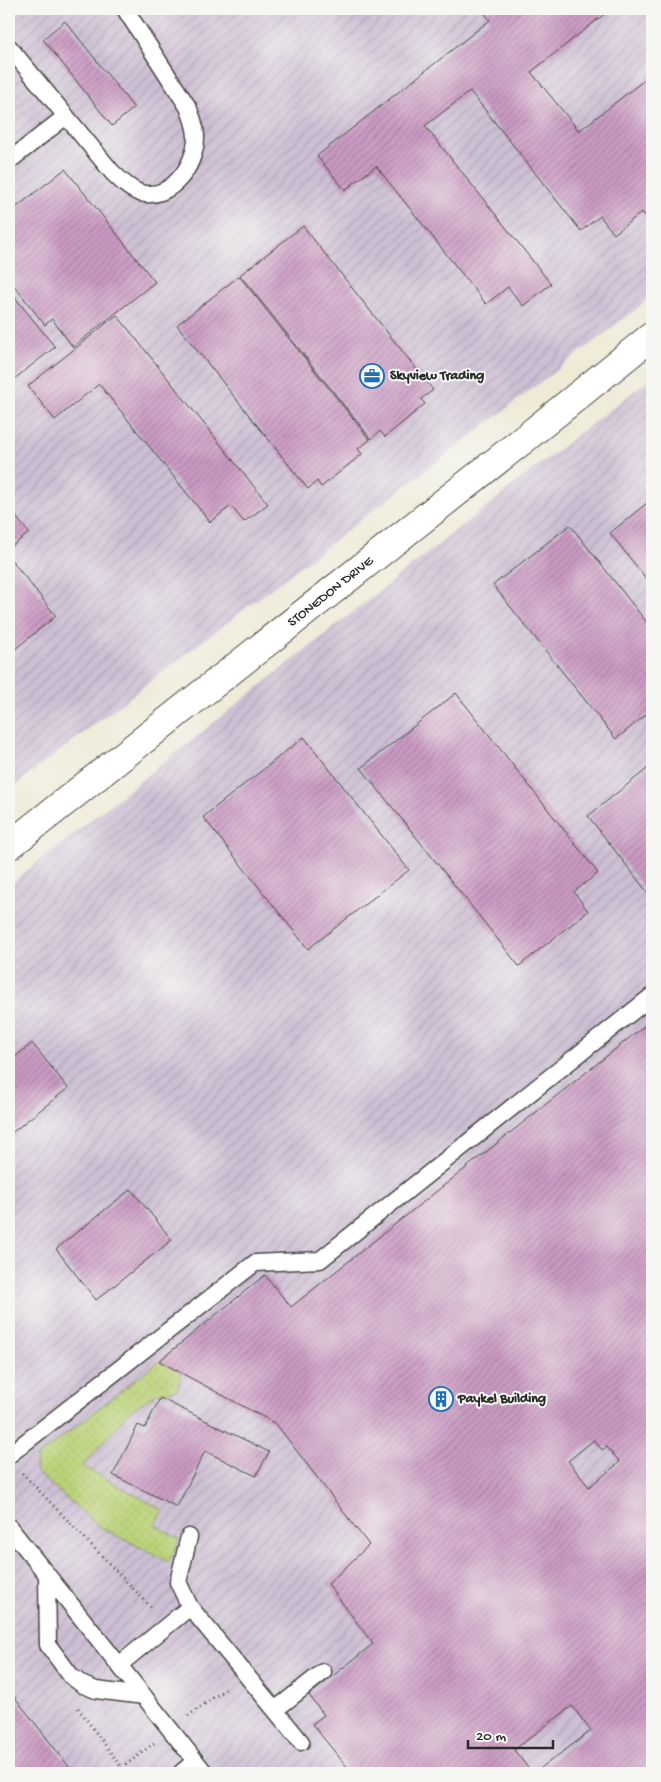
<svg xmlns="http://www.w3.org/2000/svg" width="661" height="1782" viewBox="0 0 661 1782" font-family="'Gochi Hand',sans-serif">
<defs>
<pattern id="industrial-furrows" width="10" height="10" patternUnits="userSpaceOnUse" patternTransform="scale(1.25)"><rect width="10" height="10" fill="#ccbed3"/><path d="M-1 1l2-2M0 10L10 0M9 11l2-2" fill="none" stroke="#afa3b5"/></pattern>
<pattern id="garden-dots" width="8" height="8" patternUnits="userSpaceOnUse" patternTransform="scale(1.25)"><rect width="8" height="8" fill="#b9d176"/><path d="M2 2h.1M6 6h.1" fill="none" stroke="#9fb466" stroke-width="1.8" stroke-linecap="round"/></pattern>
<pattern id="building-hatch" width="6" height="6" patternUnits="userSpaceOnUse" patternTransform="scale(1.25)"><rect width="6" height="6" fill="#cb9ac3"/><path d="M-1 1l2-2M0 6l6-6M5 7l2-2" fill="none" stroke="#a57e9f"/></pattern>
</defs>
<rect width="100%" height="100%" fill="#f6f6f2"/>
<filter id="ink" filterUnits="userSpaceOnUse"><feTurbulence type="fractalNoise" baseFrequency=".02" numOctaves="2"/><feDisplacementMap in="SourceGraphic" scale="10" xChannelSelector="R" yChannelSelector="G"/><feConvolveMatrix kernelMatrix="1 2 1 2 8 2 1 2 1" color-interpolation-filters="sRGB"/></filter>
<filter id="wash" filterUnits="userSpaceOnUse"><feTurbulence type="fractalNoise" baseFrequency=".0096" numOctaves="4" result="noise"/><feDisplacementMap in="SourceGraphic" scale="20" xChannelSelector="R" yChannelSelector="G"/><feGaussianBlur stdDeviation="1.12" result="paint"/><feColorMatrix in="noise" values="0 0 0 0 0 0 0 0 0 0 0 0 0 0 0 0 0 1.4 0 .05"/><feComposite in="paint" operator="in"/></filter>
<g filter="url(#wash)">
<rect width="100%" height="100%" fill="#eeead5"/>
<path fill="url(#industrial-furrows)" d="M 9,9 L 652,9 L 652,294 L 640,306 L 9,790 Z
M 652,377 L 652,1773 L 9,1773 L 9,885 L 536,467 Z"/>
<path fill="url(#garden-dots)" stroke="#727e50" d="M 159,1361 L 182,1373 L 177,1390 L 157,1393 L 131,1410 L 82,1466 L 163,1510 L 155,1525 L 179,1539 L 169,1562 L 100,1527 L 35,1471 L 37,1457 Z"/>
<g id="blocks">
<path fill="url(#building-hatch)" fill-rule="evenodd" d="M 481,9 L 611,9 L 531,72 L 579,131 L 652,74 L 652,216 L 648,219 L 642,212 L 614,234 L 600,216 L 581,231 L 470,91 L 425,126 L 551,284 L 523,306 L 508,287 L 486,304 L 376,166 L 345,190 L 317,156 L 490,20 Z
M 65,21 L 134,108 L 112,126 L 43,39 Z
M 65,169 L 155,282 L 73,347 L 52,319 L 45,325 L 9,279 L 9,213 Z
M 303,226 L 433,390 L 421,399 L 425,404 L 385,437 L 380,431 L 371,439 L 240,275 Z
M 239,276 L 370,440 L 358,449 L 362,454 L 321,487 L 317,481 L 308,489 L 177,325 Z
M 9,290 L 55,347 L 9,383 Z
M 117,315 L 268,504 L 244,522 L 231,506 L 210,522 L 99,384 L 55,420 L 28,386 Z
M 652,499 L 652,586 L 610,533 Z
M 9,508 L 29,533 L 9,548 Z
M 570,525 L 652,629 L 652,710 L 616,739 L 493,585 Z
M 9,557 L 56,616 L 9,654 Z
M 456,693 L 598,873 L 574,892 L 588,911 L 519,966 L 361,768 Z
M 304,737 L 409,870 L 308,949 L 203,817 Z
M 652,765 L 652,898 L 588,816 Z
M 652,1020 L 652,1773 L 534,1773 L 591,1731 L 572,1706 L 514,1750 L 532,1773 L 352,1773 L 312,1724 L 324,1715 L 309,1695 L 373,1644 L 328,1584 L 369,1545 L 276,1424 L 159,1361 L 265,1275 L 291,1307 ZM 594,1440 L 602,1450 L 607,1447 L 620,1462 L 589,1487 L 568,1461 Z
M 32,1043 L 68,1088 L 9,1135 L 9,1062 Z
M 131,1189 L 172,1240 L 96,1300 L 56,1249 Z
M 160,1398 L 269,1452 L 256,1476 L 205,1451 L 177,1507 L 113,1475 L 138,1425 L 145,1428 Z
M 9,1690 L 74,1773 L 9,1773 Z"/>
</g>
</g>
<g filter="url(#ink)">
<use href="#blocks" fill-opacity="0" stroke="#484844" stroke-width="1"/>
<g fill="none" stroke-linecap="round" stroke-linejoin="round">
<defs>
<path id="lane" d="M 9,47 L 112,172 C 120,180 129,189 140,193 C 171,201 196,165 196,137 C 196,127 192,117 188,107 L 125,9
M 9,161 L 66,116
M 9,1455 L 255,1263 L 320,1260 L 652,996
M 9,1527 L 205,1773
M 189,1537 L 178,1582 L 190,1607
M 47,1574 L 48,1645 L 71,1676 L 83,1685 L 96,1690 L 144,1696
M 119,1665 L 190,1607 L 275,1710 L 323,1672
M 275,1710 L 301,1742
M 181,1773 L 195,1761"/>
<g id="street">
<path id="s1" d="M 9,846 L 523,440 L 652,336"/>
</g>
</defs>
<use href="#lane" stroke="#484844" stroke-width="19"/>
<use href="#street" stroke="#484844" stroke-width="30"/>
<path stroke="#484844" stroke-width="3" stroke-dasharray="1 4" stroke-linecap="butt" d="M 22,1473 L 152,1608
M 78,1708 L 122,1768
M 188,1716 L 228,1687
M 120,1773 L 122,1768 L 154,1743"/>
<use href="#lane" stroke="#fff" stroke-width="16"/>
<use href="#street" stroke="#fff" stroke-width="28"/>
</g>
</g>
<defs>
<symbol id="office-ring" viewBox="-11 -11 22 22"><circle r="9.5" fill="#f6f6f2" stroke="#1f6fb2" stroke-width="1.5"/><path d="M-6-3h4V-5.5h4V-3h4V5H-6ZM-1-4.5V-3h2v-1.5ZM-6 0V1H6V0Z" fill="#1f6fb2"/></symbol>
<symbol id="building-ring" viewBox="-11 -11 22 22"><circle r="9.5" fill="#f6f6f2" stroke="#1f6fb2" stroke-width="1.5"/><path d="M-4-6H4V6H1V3H-1V6H-4ZM-2.5-4.3h1.7v1.8h-1.7ZM.8-4.3h1.7v1.8H.8ZM-2.5-1h1.7V.8h-1.7ZM.8-1h1.7V.8H.8Z" fill="#1f6fb2"/></symbol>
</defs>
<g fill-rule="evenodd">
<use href="#office-ring" x="358" y="362" width="28" height="28"/>
<use href="#building-ring" x="427" y="1385" width="28" height="28"/>
</g>
<g text-anchor="middle" dominant-baseline="central" stroke-width="4" stroke-linejoin="round" paint-order="stroke">
<g font-size="14" font-weight="bold" fill="#2b2b2b" stroke="#f6f6f2" text-anchor="start">
<text x="390" y="376">Skyview Trading</text>
<text x="458" y="1399">Paykel Building</text>
</g>
<g font-size="14" fill="#2b2b2b" stroke="#f6f6f2">
<text stroke="none"><textPath href="#s1" startOffset="410">STONEDON DRIVE</textPath></text>
</g>
</g>
<rect width="661" height="1782" fill="none" stroke="#f6f6f2" stroke-width="30"/>
<path d="M468 1740v8h85v-8" fill="none" stroke="#2b2b2b" stroke-width="2.5"/>
<text x="476" y="1740" font-size="15" fill="#2b2b2b" stroke="#f6f6f2" stroke-width="4" paint-order="stroke">20 m</text>
</svg>
